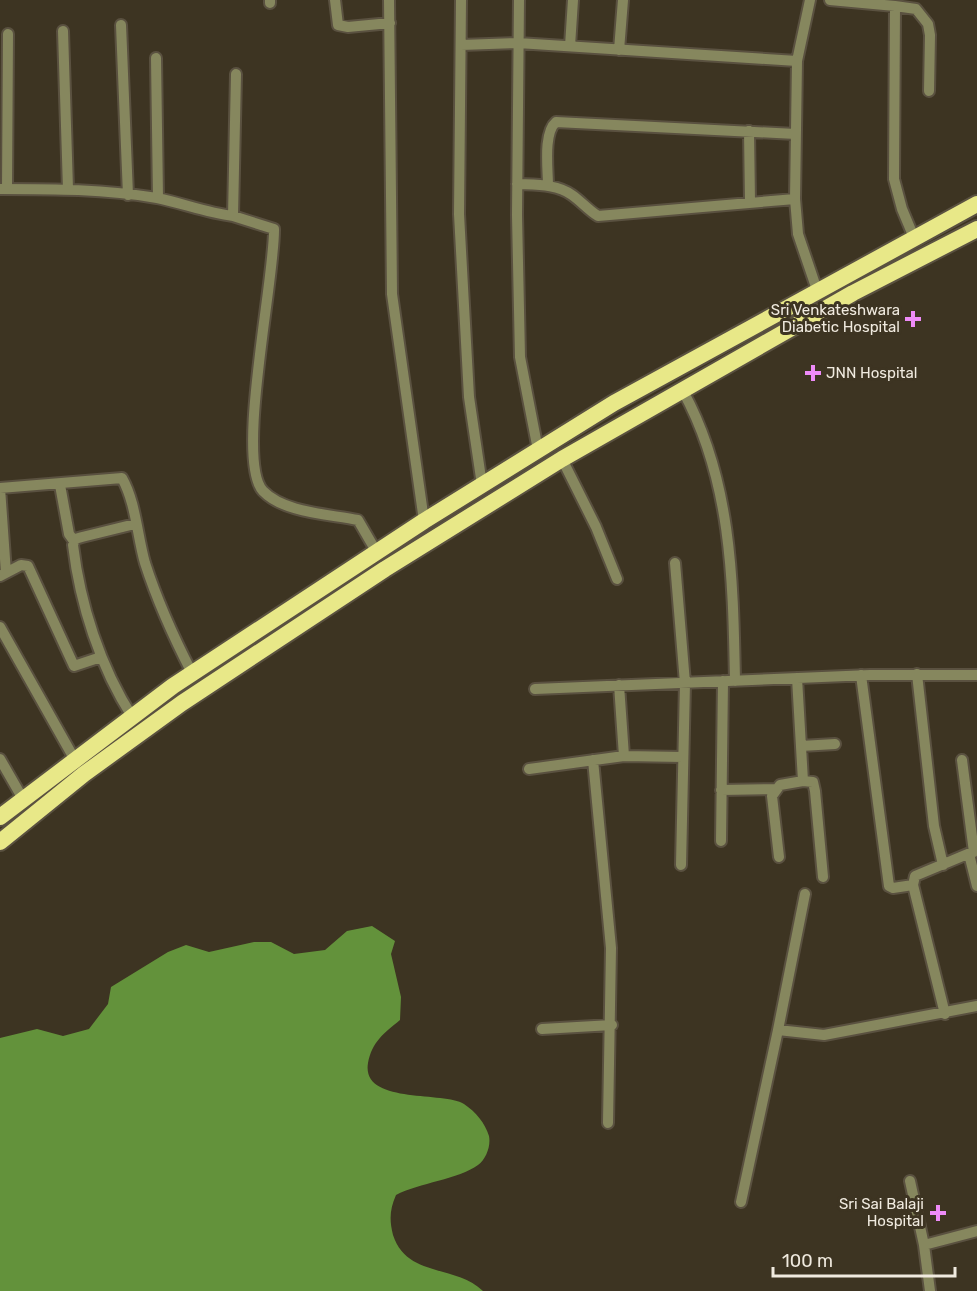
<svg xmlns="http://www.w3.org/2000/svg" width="977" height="1291" viewBox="0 0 977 1291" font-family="Rubik,sans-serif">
<rect width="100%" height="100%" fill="#3d3422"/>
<path fill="#63923b" d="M 372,926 L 395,941 L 391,954 L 401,997 L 400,1020 C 384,1033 372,1042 368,1063 C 361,1105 443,1091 464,1104 C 476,1112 485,1123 489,1136 C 491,1146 486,1159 478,1165 C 459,1179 419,1183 396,1195 C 390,1209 389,1219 393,1235 C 407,1278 455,1264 483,1291 L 0,1291 L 0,1038 L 37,1029 L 63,1036 L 89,1029 L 108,1004 L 111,987 L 168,952 L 186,945 L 209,952 L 254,942 L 271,942 L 294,954 L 325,950 L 347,931 Z"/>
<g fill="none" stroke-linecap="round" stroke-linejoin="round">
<defs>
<path id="minor" d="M 270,0 L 270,3
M 335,0 L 338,25 L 348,27 L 390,23
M 389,0 L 392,294 L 424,521
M 461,0 L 459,214 L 469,397 L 482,485
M 519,0 L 517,215 L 520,357 L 538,450
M 810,0 L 797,61 L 795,199 L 798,234 L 817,290
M 830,0 L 895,6 L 894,179 L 902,209 L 915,240
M 895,6 L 916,9 L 928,24 L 930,35 L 929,91
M 121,25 L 128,195
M 63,31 L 68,189
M 461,45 L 518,43 L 797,61
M 570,46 L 573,0
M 619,50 L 623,0
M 156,58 L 158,198
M 236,74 L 233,216 L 274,229 C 275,278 235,461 263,491 C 284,513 329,514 358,520 L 376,551
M 749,131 L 750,202
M 517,184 C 536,185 557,184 572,195 C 582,202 588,210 598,216 L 795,199
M 548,186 C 548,169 543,133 556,122 L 796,134
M 0,189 C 52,189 105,189 157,198 C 182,203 207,213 233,216
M 7,189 L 8,34
M 683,391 C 732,481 733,581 735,681
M 562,459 L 596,527 L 617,579
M 60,485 L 69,534 L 74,541
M 0,488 L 122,478 C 136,503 137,535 145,563 C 157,600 174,638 192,673
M 0,488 L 6,573
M 675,563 L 685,683 L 681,865
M 0,576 L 21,565 L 28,566 L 74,666 L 101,657
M 0,627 L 75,760
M 917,674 L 934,826 L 943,865
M 861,675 L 889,886 L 893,888 L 913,885
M 797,678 L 803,781 L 813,782 L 815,791 L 823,877
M 619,685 L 624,756
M 535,689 L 870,675 L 977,675
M 133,718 C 100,667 80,604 73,545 L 75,539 L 82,537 L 135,524
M 801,746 L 835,744
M 0,759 L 23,799
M 593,760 L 611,948 L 608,1123
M 962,760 L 974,852
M 529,769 L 624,756 L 683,757
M 721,790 L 775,789
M 721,841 L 723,681
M 969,854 L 977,886
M 779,857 L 772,796 L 780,785 L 803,781
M 945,1014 L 913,885 L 915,876 L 977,850
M 542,1029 L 612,1025
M 778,1030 L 805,894
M 910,1181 L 924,1245
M 741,1202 L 778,1030 L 824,1035 L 977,1006
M 930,1291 L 924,1245 L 977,1231"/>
<path id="trunk" d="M 0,817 L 173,686 L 424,521 L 614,403 L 977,204
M 0,842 L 84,774 L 182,703 L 385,569 L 562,459 L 853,293 L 977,229"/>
</defs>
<use href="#minor" stroke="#5a5140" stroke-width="14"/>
<use href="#trunk" stroke="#5a5140" stroke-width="20"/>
<use href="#minor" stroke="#86875e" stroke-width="10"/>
<use href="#trunk" stroke="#e8e888" stroke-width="16"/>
</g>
<g fill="#ee8bf8" stroke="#3d3422" stroke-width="2">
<path d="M910 310h6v6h6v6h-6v6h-6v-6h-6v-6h6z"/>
<path d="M810 364h6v6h6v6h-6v6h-6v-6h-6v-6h6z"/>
<path d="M935 1204h6v6h6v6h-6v6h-6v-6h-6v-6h6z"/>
</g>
<g text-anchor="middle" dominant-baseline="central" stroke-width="6" stroke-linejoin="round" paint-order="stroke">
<g font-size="15" fill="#f0eadf" stroke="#3d3422" text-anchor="end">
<text x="900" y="310">Sri Venkateshwara<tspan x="900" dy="17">Diabetic Hospital</tspan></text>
<text x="826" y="373" text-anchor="start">JNN Hospital</text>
<text x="924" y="1204">Sri Sai Balaji<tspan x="924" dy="17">Hospital</tspan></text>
</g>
</g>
<path d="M773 1267v9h182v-9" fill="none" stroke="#f0eadf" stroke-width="3"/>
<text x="782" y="1267" font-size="18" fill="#f0eadf" stroke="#3d3422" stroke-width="4.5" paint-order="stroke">100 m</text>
</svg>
